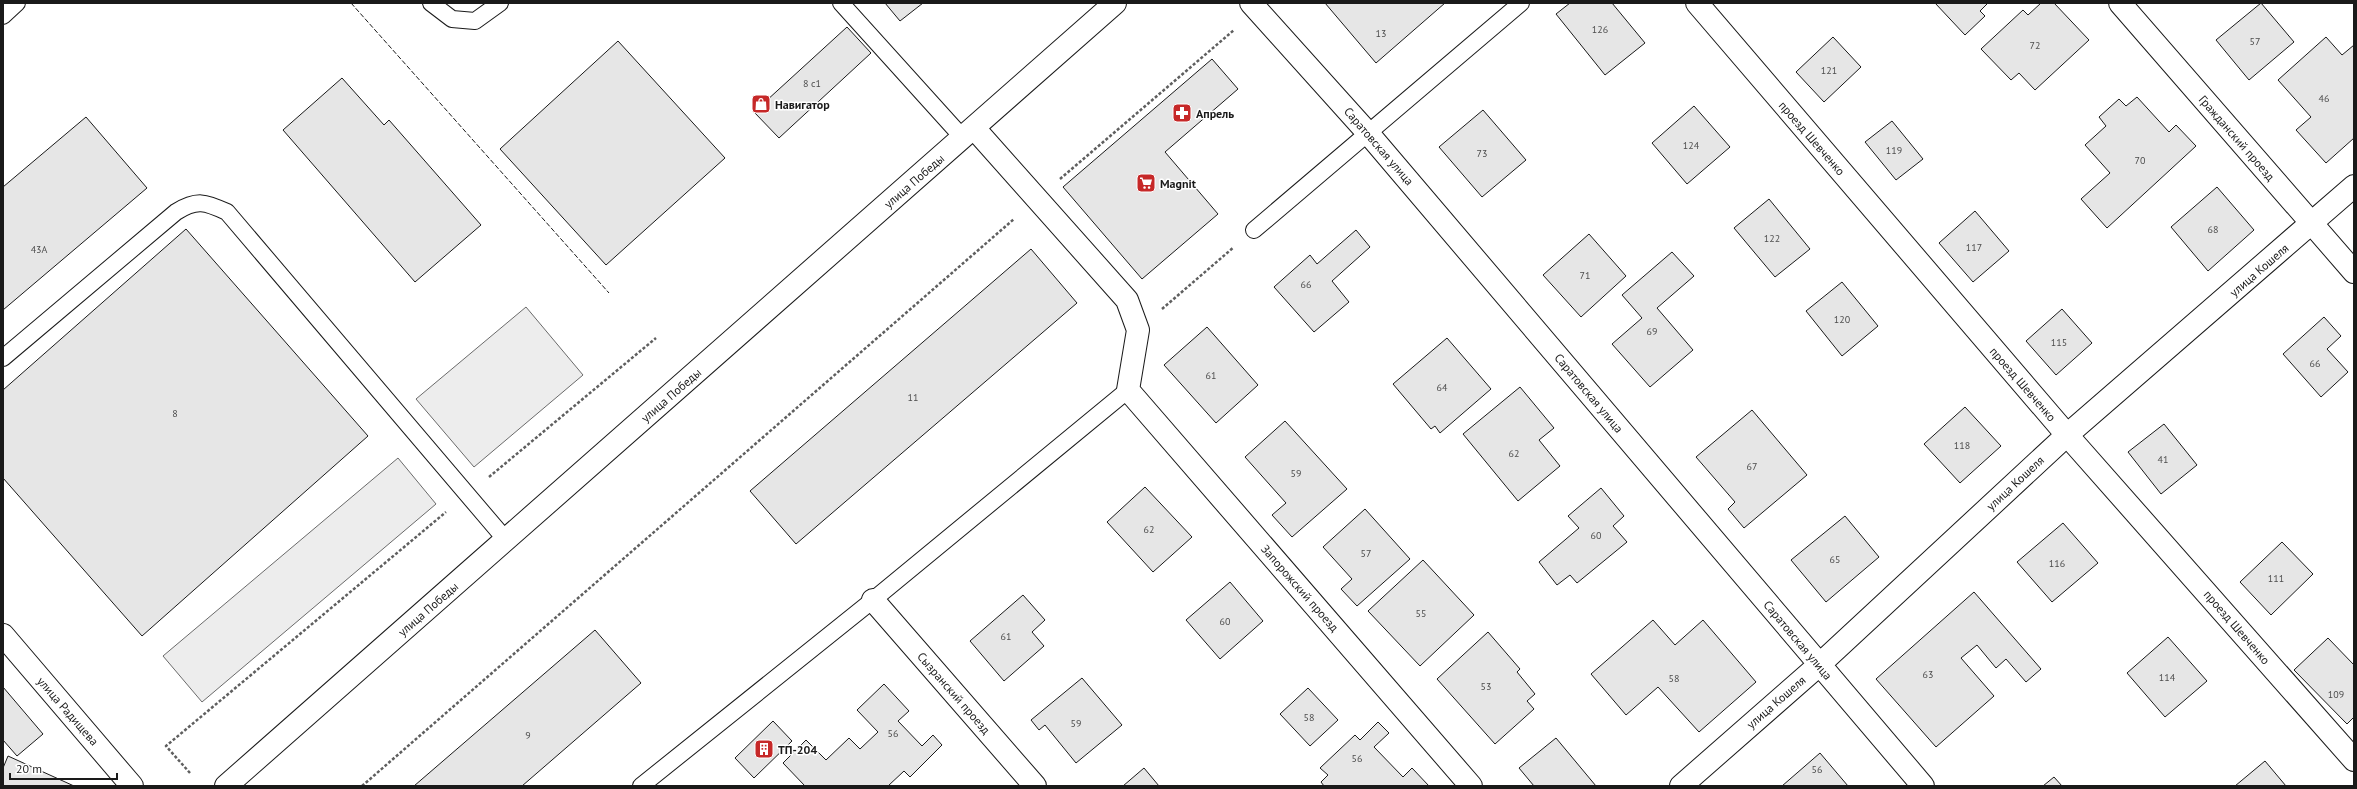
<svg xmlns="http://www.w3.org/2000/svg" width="2357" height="789" viewBox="0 0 2357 789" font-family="'PT Sans',sans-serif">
<rect width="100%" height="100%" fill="#fff"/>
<path fill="#ededed" stroke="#6a6a6a" d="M 526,307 L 583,375 L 474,467 L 416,399 Z
M 398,458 L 436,504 L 202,702 L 163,656 Z"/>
<path fill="#e6e6e6" stroke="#1a1a1a" d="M 885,3 L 923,3 L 900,21 Z
M 1325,3 L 1445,3 L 1376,63 Z
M 1570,3 L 1612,3 L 1645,43 L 1605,75 L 1556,14 Z
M 1935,3 L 1988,3 L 1980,11 L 1985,16 L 1965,35 Z
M 2041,3 L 2054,3 L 2089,40 L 2035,90 L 2019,73 L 2011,80 L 1981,49 L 2023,10 L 2028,15 Z
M 2261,3 L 2294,42 L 2249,80 L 2216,40 Z
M 847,27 L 871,53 L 779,138 L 754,112 Z
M 1833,37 L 1861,67 L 1824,102 L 1796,72 Z
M 2326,37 L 2342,55 L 2354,45 L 2354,138 L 2326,163 L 2296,130 L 2311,117 L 2278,80 Z
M 618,41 L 725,158 L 606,265 L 500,149 Z
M 1212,59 L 1238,89 L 1165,152 L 1218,214 L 1142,279 L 1063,187 Z
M 342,78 L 384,125 L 389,120 L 481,225 L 415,282 L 283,130 Z
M 2137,97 L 2169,132 L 2176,125 L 2196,146 L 2107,228 L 2081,199 L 2110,173 L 2085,145 L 2106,126 L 2099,117 L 2119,99 L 2126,106 Z
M 1694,106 L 1730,147 L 1687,184 L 1652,143 Z
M 1483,110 L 1526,160 L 1482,197 L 1439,147 Z
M 86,117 L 147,188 L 3,310 L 3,187 Z
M 1892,121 L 1923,159 L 1896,180 L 1865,142 Z
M 2217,187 L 2254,230 L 2208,271 L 2171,227 Z
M 1769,199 L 1810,249 L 1775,277 L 1734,228 Z
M 1975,211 L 2009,251 L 1973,282 L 1939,243 Z
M 186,229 L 368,436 L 142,636 L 3,478 L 3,390 Z
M 1356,230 L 1370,247 L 1332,281 L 1349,302 L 1314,332 L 1274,287 L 1310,255 L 1317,264 Z
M 1589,234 L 1626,276 L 1581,317 L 1543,275 Z
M 1031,249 L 1077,303 L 796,544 L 750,491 Z
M 1672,252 L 1694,276 L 1657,308 L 1693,350 L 1650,387 L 1612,344 L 1642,318 L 1622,295 Z
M 1842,282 L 1878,326 L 1842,356 L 1806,311 Z
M 2062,309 L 2092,343 L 2056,375 L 2026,341 Z
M 2324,317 L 2341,336 L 2327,349 L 2348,372 L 2321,397 L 2283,354 Z
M 1207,327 L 1258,385 L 1216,423 L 1164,365 Z
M 1447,338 L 1491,389 L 1440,433 L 1435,426 L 1431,429 L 1393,384 Z
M 1520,387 L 1554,428 L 1539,440 L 1560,466 L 1518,501 L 1463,434 Z
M 1965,407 L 2001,446 L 1960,483 L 1924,444 Z
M 1752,410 L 1807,475 L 1744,528 L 1728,509 L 1735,502 L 1696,457 Z
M 1285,421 L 1347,489 L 1292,537 L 1272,515 L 1286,503 L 1245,457 Z
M 2164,424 L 2197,465 L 2161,494 L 2128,452 Z
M 1145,487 L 1192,537 L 1153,572 L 1107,522 Z
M 1601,488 L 1624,516 L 1613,526 L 1627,542 L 1577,583 L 1570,575 L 1557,585 L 1539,562 L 1579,528 L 1568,516 Z
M 1365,509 L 1410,559 L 1357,606 L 1341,589 L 1352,579 L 1323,547 Z
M 1845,516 L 1879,557 L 1826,602 L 1791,560 Z
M 2063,523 L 2098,563 L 2052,602 L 2017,562 Z
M 2282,542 L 2313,574 L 2271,615 L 2240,582 Z
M 1423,560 L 1474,615 L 1420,666 L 1368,611 Z
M 1230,582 L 1263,621 L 1220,659 L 1186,620 Z
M 1974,592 L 2041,669 L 2026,682 L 2006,659 L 1996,668 L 1977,645 L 1961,658 L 1994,696 L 1936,747 L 1876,679 Z
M 1023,595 L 1045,620 L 1032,632 L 1044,646 L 1004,681 L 970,641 Z
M 1653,620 L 1675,645 L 1703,620 L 1756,682 L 1699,732 L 1658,687 L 1626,715 L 1591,674 Z
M 595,630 L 641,683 L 522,786 L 414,786 Z
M 1488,632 L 1520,669 L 1517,672 L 1535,694 L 1527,701 L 1534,709 L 1495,744 L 1437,679 Z
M 2168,637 L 2207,681 L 2165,717 L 2127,673 Z
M 2328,638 L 2354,665 L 2354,717 L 2347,724 L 2294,670 Z
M 1082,678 L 1122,725 L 1076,763 L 1045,725 L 1039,730 L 1031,720 Z
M 884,684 L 909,711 L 898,721 L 922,746 L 933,735 L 942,745 L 910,777 L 904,771 L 888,786 L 805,786 L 783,763 L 806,740 L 826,760 L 849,738 L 860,749 L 878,732 L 857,710 Z
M 3,687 L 43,734 L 17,756 L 3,740 Z
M 1308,688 L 1338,720 L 1310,746 L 1280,714 Z
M 773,721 L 792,741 L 754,778 L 735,758 Z
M 1378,722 L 1389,733 L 1374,747 L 1403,777 L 1412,768 L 1429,786 L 1324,786 L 1321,782 L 1328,775 L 1320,768 L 1355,735 L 1360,740 Z
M 1556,738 L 1596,786 L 1534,786 L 1519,768 Z
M 1820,753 L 1848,786 L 1782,786 Z
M 8,756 L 74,786 L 3,786 L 3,768 Z
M 2265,761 L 2286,786 L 2235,786 Z
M 1144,768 L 1159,786 L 1123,786 Z
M 2054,777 L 2062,786 L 2043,786 Z"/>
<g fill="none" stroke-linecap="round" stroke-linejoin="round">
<defs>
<path id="lane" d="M 431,3 L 452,19 L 475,21 L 500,3
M 841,3 L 963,138
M 3,16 L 17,3
M 1254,230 L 1521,3
M 3,358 L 176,212 C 197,199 205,202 227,212 L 506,540
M 641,786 L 873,600 L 1128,390"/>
<path id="street" d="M 1251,3 L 1367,132 L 1923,786
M 1697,3 L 2067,435 L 2354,760
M 2120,3 L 2354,272
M 974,128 L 1127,300 L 1138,330 L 1128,390 L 1471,786
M 873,600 L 1035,786
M 3,635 L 132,786
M 1681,786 L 1819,665 L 2067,435 L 2354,186"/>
<path id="secondary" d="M 226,786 L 1115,3"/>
</defs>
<use href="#lane" stroke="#1a1a1a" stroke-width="18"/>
<use href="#street" stroke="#1a1a1a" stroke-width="24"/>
<use href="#secondary" stroke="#1a1a1a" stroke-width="24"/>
<path stroke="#5f5f5f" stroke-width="2.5" stroke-dasharray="3 2" stroke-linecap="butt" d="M 1060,179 L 1234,30
M 1162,309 L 1234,247
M 489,477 L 656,338
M 190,773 L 166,746 L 446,512
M 362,786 L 1014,219"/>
<use href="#lane" stroke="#fff" stroke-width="16"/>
<use href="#street" stroke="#fff" stroke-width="22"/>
<use href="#secondary" stroke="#fff" stroke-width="22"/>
<path stroke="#1a1a1a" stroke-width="1" stroke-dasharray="5 2" stroke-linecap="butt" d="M 351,3 L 609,293"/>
</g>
<defs>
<symbol id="shop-square" viewBox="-11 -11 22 22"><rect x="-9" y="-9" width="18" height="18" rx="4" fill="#c62828" stroke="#fff"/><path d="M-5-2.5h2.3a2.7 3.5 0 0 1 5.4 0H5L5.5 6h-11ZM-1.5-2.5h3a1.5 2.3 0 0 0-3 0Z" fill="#fff"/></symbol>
<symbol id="pharmacy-square" viewBox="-11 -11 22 22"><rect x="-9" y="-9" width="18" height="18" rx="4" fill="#c62828" stroke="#fff"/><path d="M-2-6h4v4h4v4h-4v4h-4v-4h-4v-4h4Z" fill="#fff"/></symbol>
<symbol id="supermarket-square" viewBox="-11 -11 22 22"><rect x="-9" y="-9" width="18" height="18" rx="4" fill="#c62828" stroke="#fff"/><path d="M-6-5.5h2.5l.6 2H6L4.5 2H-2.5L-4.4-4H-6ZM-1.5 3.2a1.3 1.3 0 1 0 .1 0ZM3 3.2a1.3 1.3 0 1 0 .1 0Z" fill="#fff"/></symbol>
<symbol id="building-square" viewBox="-11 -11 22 22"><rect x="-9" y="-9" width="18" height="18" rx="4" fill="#c62828" stroke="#fff"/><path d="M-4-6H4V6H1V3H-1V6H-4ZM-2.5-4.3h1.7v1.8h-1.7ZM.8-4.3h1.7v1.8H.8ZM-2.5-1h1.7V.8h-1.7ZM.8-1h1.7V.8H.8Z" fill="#fff"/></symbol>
</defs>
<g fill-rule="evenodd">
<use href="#shop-square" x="750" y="93" width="22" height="22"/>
<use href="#pharmacy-square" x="1171" y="102" width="22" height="22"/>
<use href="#supermarket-square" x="1135" y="172" width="22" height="22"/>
<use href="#building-square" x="753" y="738" width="22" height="22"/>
</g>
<g text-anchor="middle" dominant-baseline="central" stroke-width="3" stroke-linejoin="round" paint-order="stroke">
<g font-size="10" fill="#4d4d4d">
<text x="1600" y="29">126</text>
<text x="1381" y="33">13</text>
<text x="2255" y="41">57</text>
<text x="2035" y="45">72</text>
<text x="1829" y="70">121</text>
<text x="812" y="83">8 с1</text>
<text x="2324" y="98">46</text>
<text x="1691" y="145">124</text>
<text x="1894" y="150">119</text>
<text x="1482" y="153">73</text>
<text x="2140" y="160">70</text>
<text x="2213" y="229">68</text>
<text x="1772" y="238">122</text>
<text x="1974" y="247">117</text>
<text x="39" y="249">43А</text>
<text x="1585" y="275">71</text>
<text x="1306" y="284">66</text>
<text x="1842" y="319">120</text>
<text x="1652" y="331">69</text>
<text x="2059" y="342">115</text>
<text x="2315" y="363">66</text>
<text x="1211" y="375">61</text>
<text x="1442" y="387">64</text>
<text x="913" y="397">11</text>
<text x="175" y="413">8</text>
<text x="1962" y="445">118</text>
<text x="1514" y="453">62</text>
<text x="2163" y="459">41</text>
<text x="1752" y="466">67</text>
<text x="1296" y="473">59</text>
<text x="1149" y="529">62</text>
<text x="1596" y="535">60</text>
<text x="1366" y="553">57</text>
<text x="1835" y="559">65</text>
<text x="2057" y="563">116</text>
<text x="2276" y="578">111</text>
<text x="1421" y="613">55</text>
<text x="1225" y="621">60</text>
<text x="1006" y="636">61</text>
<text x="1928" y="674">63</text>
<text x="2167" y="677">114</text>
<text x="1674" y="678">58</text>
<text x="1486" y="686">53</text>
<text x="2336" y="694">109</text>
<text x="1309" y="717">58</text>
<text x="1076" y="723">59</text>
<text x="893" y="733">56</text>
<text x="528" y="735">9</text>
<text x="1357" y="758">56</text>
<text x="1817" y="769">56</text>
</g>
<g font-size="12" font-weight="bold" fill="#1a1a1a" stroke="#fff" text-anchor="start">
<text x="775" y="104">Навигатор</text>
<text x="1196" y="113">Апрель</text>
<text x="1160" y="183">Magnit</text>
<text x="778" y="749">ТП-204</text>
</g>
<g font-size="12" fill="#1a1a1a" stroke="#fff">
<text transform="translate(1812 138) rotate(49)">проезд Шевченко</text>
<text transform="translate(2237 138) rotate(49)">Гражданский проезд</text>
<text transform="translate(1379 146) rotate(49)">Саратовская улица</text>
<text transform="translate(914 181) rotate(-41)">улица Победы</text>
<text transform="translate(2259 270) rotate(-41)">улица Кошеля</text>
<text transform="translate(2023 384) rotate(49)">проезд Шевченко</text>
<text transform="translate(1589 393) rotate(50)">Саратовская улица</text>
<text transform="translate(671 395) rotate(-41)">улица Победы</text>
<text transform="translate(2015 483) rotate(-43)">улица Кошеля</text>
<text transform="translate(1300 588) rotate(49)">Запорожский проезд</text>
<text transform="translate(428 609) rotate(-41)">улица Победы</text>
<text transform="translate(2237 627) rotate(49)">проезд Шевченко</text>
<text transform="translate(1798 640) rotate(50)">Саратовская улица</text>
<text transform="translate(954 693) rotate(49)">Сызранский проезд</text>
<text transform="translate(1776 702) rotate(-41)">улица Кошеля</text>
<text transform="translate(68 711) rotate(49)">улица Радищева</text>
</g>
</g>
<rect width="2357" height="789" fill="none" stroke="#1a1a1a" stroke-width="8"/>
<path d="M10 773v6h107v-6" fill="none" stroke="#1a1a1a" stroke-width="2"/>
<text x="16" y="773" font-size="12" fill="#1a1a1a" stroke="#ffffff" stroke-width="3" paint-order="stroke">20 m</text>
</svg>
